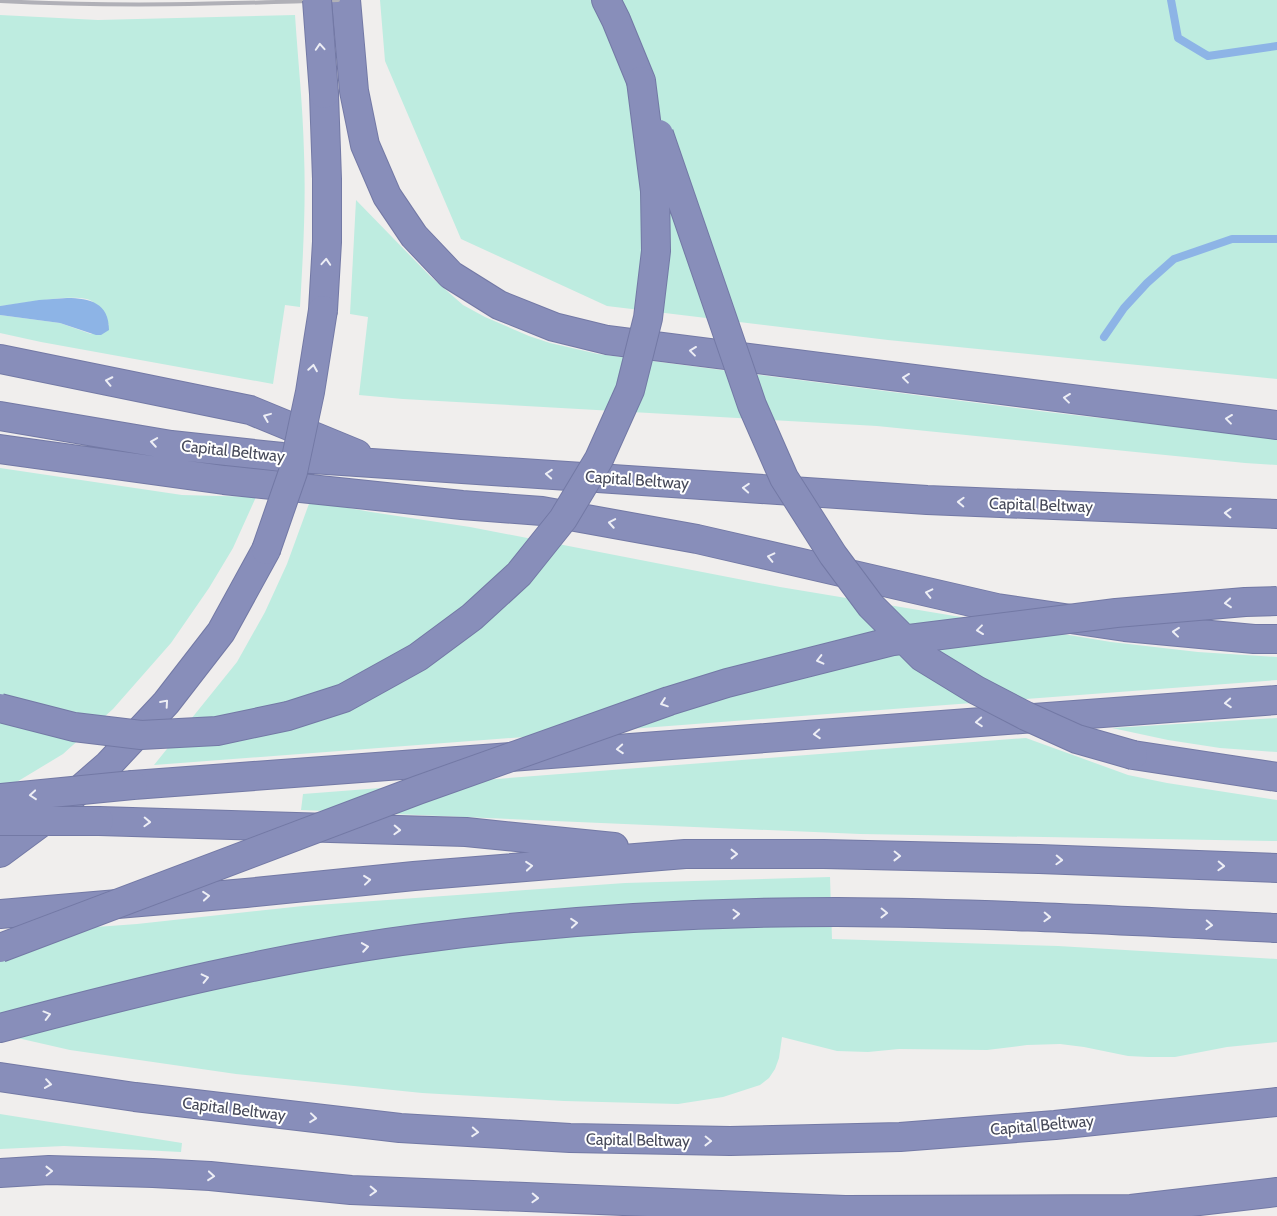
<svg xmlns="http://www.w3.org/2000/svg" width="1277" height="1216" viewBox="0 0 1277 1216" font-family="Cabin,sans-serif">
<rect width="100%" height="100%" fill="#f0eeed"/>
<path fill="#beece0" d="M 380,0 L 1277,0 L 1277,379 L 888,340 L 607,306 L 461,239 L 385,61 Z
M 0,15 L 98,20 L 295,15 C 298,61 303,107 304,153 C 306,205 303,256 300,307 L 285,305 L 273,384 L 41,342 L 0,333 L 0,315 L 60,323 L 91,334 L 109,325 C 104,318 99,308 93,302 C 81,291 17,305 0,306 Z
M 356,200 L 430,276 L 463,305 L 485,317 L 529,336 L 550,343 L 598,354 L 1047,412 L 1277,438 L 1277,465 L 1245,463 L 877,426 L 403,399 L 359,395 L 368,317 L 350,314 Z
M 0,468 L 182,495 L 256,497 L 233,548 L 209,588 L 171,643 L 113,709 L 63,754 L 15,783 L 0,796 Z
M 310,501 L 371,512 L 470,527 L 780,587 L 1111,642 L 1198,652 L 1277,657 L 1277,680 L 154,765 L 237,662 L 265,612 L 287,564 Z
M 1277,718 L 1277,752 L 1220,748 L 1168,740 L 1112,728 Z
M 1026,738 L 1128,775 L 1167,783 L 1277,800 L 1277,841 L 860,834 L 301,810 L 303,794 Z
M 830,877 L 832,939 L 1058,946 L 1277,959 L 1277,1042 L 1227,1047 L 1175,1057 L 1148,1057 L 1128,1056 L 1084,1047 L 1060,1044 L 1027,1045 L 987,1050 L 899,1049 L 868,1052 L 837,1051 L 782,1037 L 779,1058 L 775,1069 L 769,1078 L 760,1085 L 723,1097 L 678,1104 L 564,1101 L 422,1093 L 236,1074 L 70,1050 L 0,1034 L 0,934 L 137,924 L 303,906 L 625,883 Z
M 0,1114 L 182,1143 L 181,1152 L 64,1146 L 0,1149 Z"/>
<path fill="#8db4e6" d="M 67,298 C 90,298 109,303 109,330 L 101,335 L 96,335 L 60,323 L 0,315 L 0,306 L 39,300 Z"/>
<g fill="none" stroke-linecap="round" stroke-linejoin="round">
<path stroke="#8db4e6" stroke-width="8" d="M 1171,0 L 1178,38 L 1208,56 L 1277,46
M 1104,337 L 1124,308 L 1147,283 L 1174,259 L 1232,239 L 1277,239"/>
<defs>
<path id="highway" d="M 346,0 L 354,91 L 365,145 L 387,196 L 414,236 L 451,275 L 499,305 L 554,327 L 607,340 L 1277,425
M 606,0 L 616,20 L 641,81
M 323,310 L 327,242 L 327,179 L 324,94
M 0,359 L 250,410 L 357,454
M 0,416 L 171,445 L 282,457 L 927,500 L 1277,514
M 0,449 L 224,480 L 462,505 L 542,511 L 697,539 L 997,608 L 1125,627 L 1254,639 L 1277,639
M 1133,755 L 1277,777
M 133,785 L 1277,700
M 99,821 L 466,832 L 614,847
M 0,853 L 46,819 L 108,765 L 166,703 L 221,632 L 266,550
M 0,914 L 246,893 L 414,876 L 685,854 L 824,854 L 1039,859 L 1277,868
M 0,1028 C 139,991 281,956 424,938 C 560,920 699,912 837,912 C 984,913 1130,921 1277,928
M 0,1077 L 135,1097 L 400,1128 L 570,1138 L 730,1141 L 900,1137 L 1055,1125 L 1277,1102
M 0,1173 L 49,1170 L 153,1173 L 210,1176 L 351,1190 L 845,1210 L 1131,1209 L 1277,1192"/>
</defs>
<use href="#highway" stroke="#7379a5" stroke-width="30"/>
<use href="#highway" stroke="#888eba" stroke-width="28"/>
<path stroke="#b0b0b7" stroke-width="4" d="M 0,1 C 113,7 226,4 338,0"/>
<defs>
<path id="highway-bridge" d="M 317,0 L 324,94
M 659,134 L 752,405 L 784,478 L 833,555 L 871,606 L 922,657 L 976,690 L 1026,716 L 1077,739 L 1133,755
M 266,550 L 293,472 L 310,392 L 323,310
M 0,708 L 74,727 L 141,735 L 217,731 L 288,716 L 344,698 L 418,657 L 472,617 L 519,574 L 563,519 L 599,459 L 630,390 L 648,318 L 656,251 L 655,191 L 641,81
M 0,798 L 133,785
M 0,821 L 99,821
M 0,948 L 418,790 L 669,701 L 727,683 L 893,641 L 1116,613 L 1245,602 L 1277,601"/>
</defs>
<use href="#highway-bridge" stroke="#7379a5" stroke-width="30" stroke-linecap="butt"/>
<use href="#highway-bridge" stroke="#888eba" stroke-width="28"/>
</g>
<defs><path id="oneway-chevron" d="M-2-3.5L2.5 0L-2 3.5" fill="none" stroke-width="1.6" stroke-linecap="round" stroke-linejoin="round" transform="scale(1.25)"/></defs>
<g stroke="#edeef5">
<use href="#oneway-chevron" transform="translate(320 47) rotate(-94)"/>
<use href="#oneway-chevron" transform="translate(326 262) rotate(-86)"/>
<use href="#oneway-chevron" transform="translate(693 351) rotate(-173)"/>
<use href="#oneway-chevron" transform="translate(313 368) rotate(-81)"/>
<use href="#oneway-chevron" transform="translate(906 378) rotate(-173)"/>
<use href="#oneway-chevron" transform="translate(109 381) rotate(-168)"/>
<use href="#oneway-chevron" transform="translate(1067 398) rotate(-173)"/>
<use href="#oneway-chevron" transform="translate(267 417) rotate(-158)"/>
<use href="#oneway-chevron" transform="translate(1229 419) rotate(-173)"/>
<use href="#oneway-chevron" transform="translate(154 442) rotate(-171)"/>
<use href="#oneway-chevron" transform="translate(549 474) rotate(-176)"/>
<use href="#oneway-chevron" transform="translate(746 488) rotate(-176)"/>
<use href="#oneway-chevron" transform="translate(961 502) rotate(-178)"/>
<use href="#oneway-chevron" transform="translate(1228 513) rotate(-178)"/>
<use href="#oneway-chevron" transform="translate(612 523) rotate(-170)"/>
<use href="#oneway-chevron" transform="translate(771 557) rotate(-167)"/>
<use href="#oneway-chevron" transform="translate(929 593) rotate(-167)"/>
<use href="#oneway-chevron" transform="translate(1228 603) rotate(175)"/>
<use href="#oneway-chevron" transform="translate(980 630) rotate(173)"/>
<use href="#oneway-chevron" transform="translate(1176 632) rotate(-174)"/>
<use href="#oneway-chevron" transform="translate(820 660) rotate(166)"/>
<use href="#oneway-chevron" transform="translate(165 703) rotate(-49)"/>
<use href="#oneway-chevron" transform="translate(664 703) rotate(161)"/>
<use href="#oneway-chevron" transform="translate(1228 703) rotate(176)"/>
<use href="#oneway-chevron" transform="translate(979 722) rotate(176)"/>
<use href="#oneway-chevron" transform="translate(817 734) rotate(176)"/>
<use href="#oneway-chevron" transform="translate(620 749) rotate(176)"/>
<use href="#oneway-chevron" transform="translate(33 795) rotate(175)"/>
<use href="#oneway-chevron" transform="translate(147 822) rotate(2)"/>
<use href="#oneway-chevron" transform="translate(397 830) rotate(2)"/>
<use href="#oneway-chevron" transform="translate(734 854)"/>
<use href="#oneway-chevron" transform="translate(897 856) rotate(1)"/>
<use href="#oneway-chevron" transform="translate(1059 860) rotate(2)"/>
<use href="#oneway-chevron" transform="translate(529 866) rotate(-5)"/>
<use href="#oneway-chevron" transform="translate(1221 866) rotate(2)"/>
<use href="#oneway-chevron" transform="translate(367 880) rotate(-6)"/>
<use href="#oneway-chevron" transform="translate(206 896) rotate(-5)"/>
<use href="#oneway-chevron" transform="translate(884 913) rotate(1)"/>
<use href="#oneway-chevron" transform="translate(736 914) rotate(-2)"/>
<use href="#oneway-chevron" transform="translate(1047 917) rotate(2)"/>
<use href="#oneway-chevron" transform="translate(574 923) rotate(-5)"/>
<use href="#oneway-chevron" transform="translate(1209 925) rotate(3)"/>
<use href="#oneway-chevron" transform="translate(365 947) rotate(-9)"/>
<use href="#oneway-chevron" transform="translate(205 978) rotate(-13)"/>
<use href="#oneway-chevron" transform="translate(47 1015) rotate(-15)"/>
<use href="#oneway-chevron" transform="translate(48 1084) rotate(8)"/>
<use href="#oneway-chevron" transform="translate(313 1118) rotate(6)"/>
<use href="#oneway-chevron" transform="translate(475 1132) rotate(4)"/>
<use href="#oneway-chevron" transform="translate(708 1141) rotate(1)"/>
<use href="#oneway-chevron" transform="translate(49 1171) rotate(-1)"/>
<use href="#oneway-chevron" transform="translate(211 1176) rotate(5)"/>
<use href="#oneway-chevron" transform="translate(373 1191) rotate(2)"/>
<use href="#oneway-chevron" transform="translate(535 1198) rotate(2)"/>
</g>
<g text-anchor="middle" dominant-baseline="central" stroke-width="4" stroke-linejoin="round" paint-order="stroke">
<g font-size="16" fill="#474a5a" stroke="#fff">
<text transform="translate(233 451) rotate(6)">Capital Beltway</text>
<text transform="translate(637 480) rotate(4)">Capital Beltway</text>
<text transform="translate(1041 505) rotate(2)">Capital Beltway</text>
<text transform="translate(234 1109) rotate(7)">Capital Beltway</text>
<text transform="translate(1042 1125) rotate(-5)">Capital Beltway</text>
<text transform="translate(638 1140) rotate(1)">Capital Beltway</text>
</g>
</g>
</svg>
